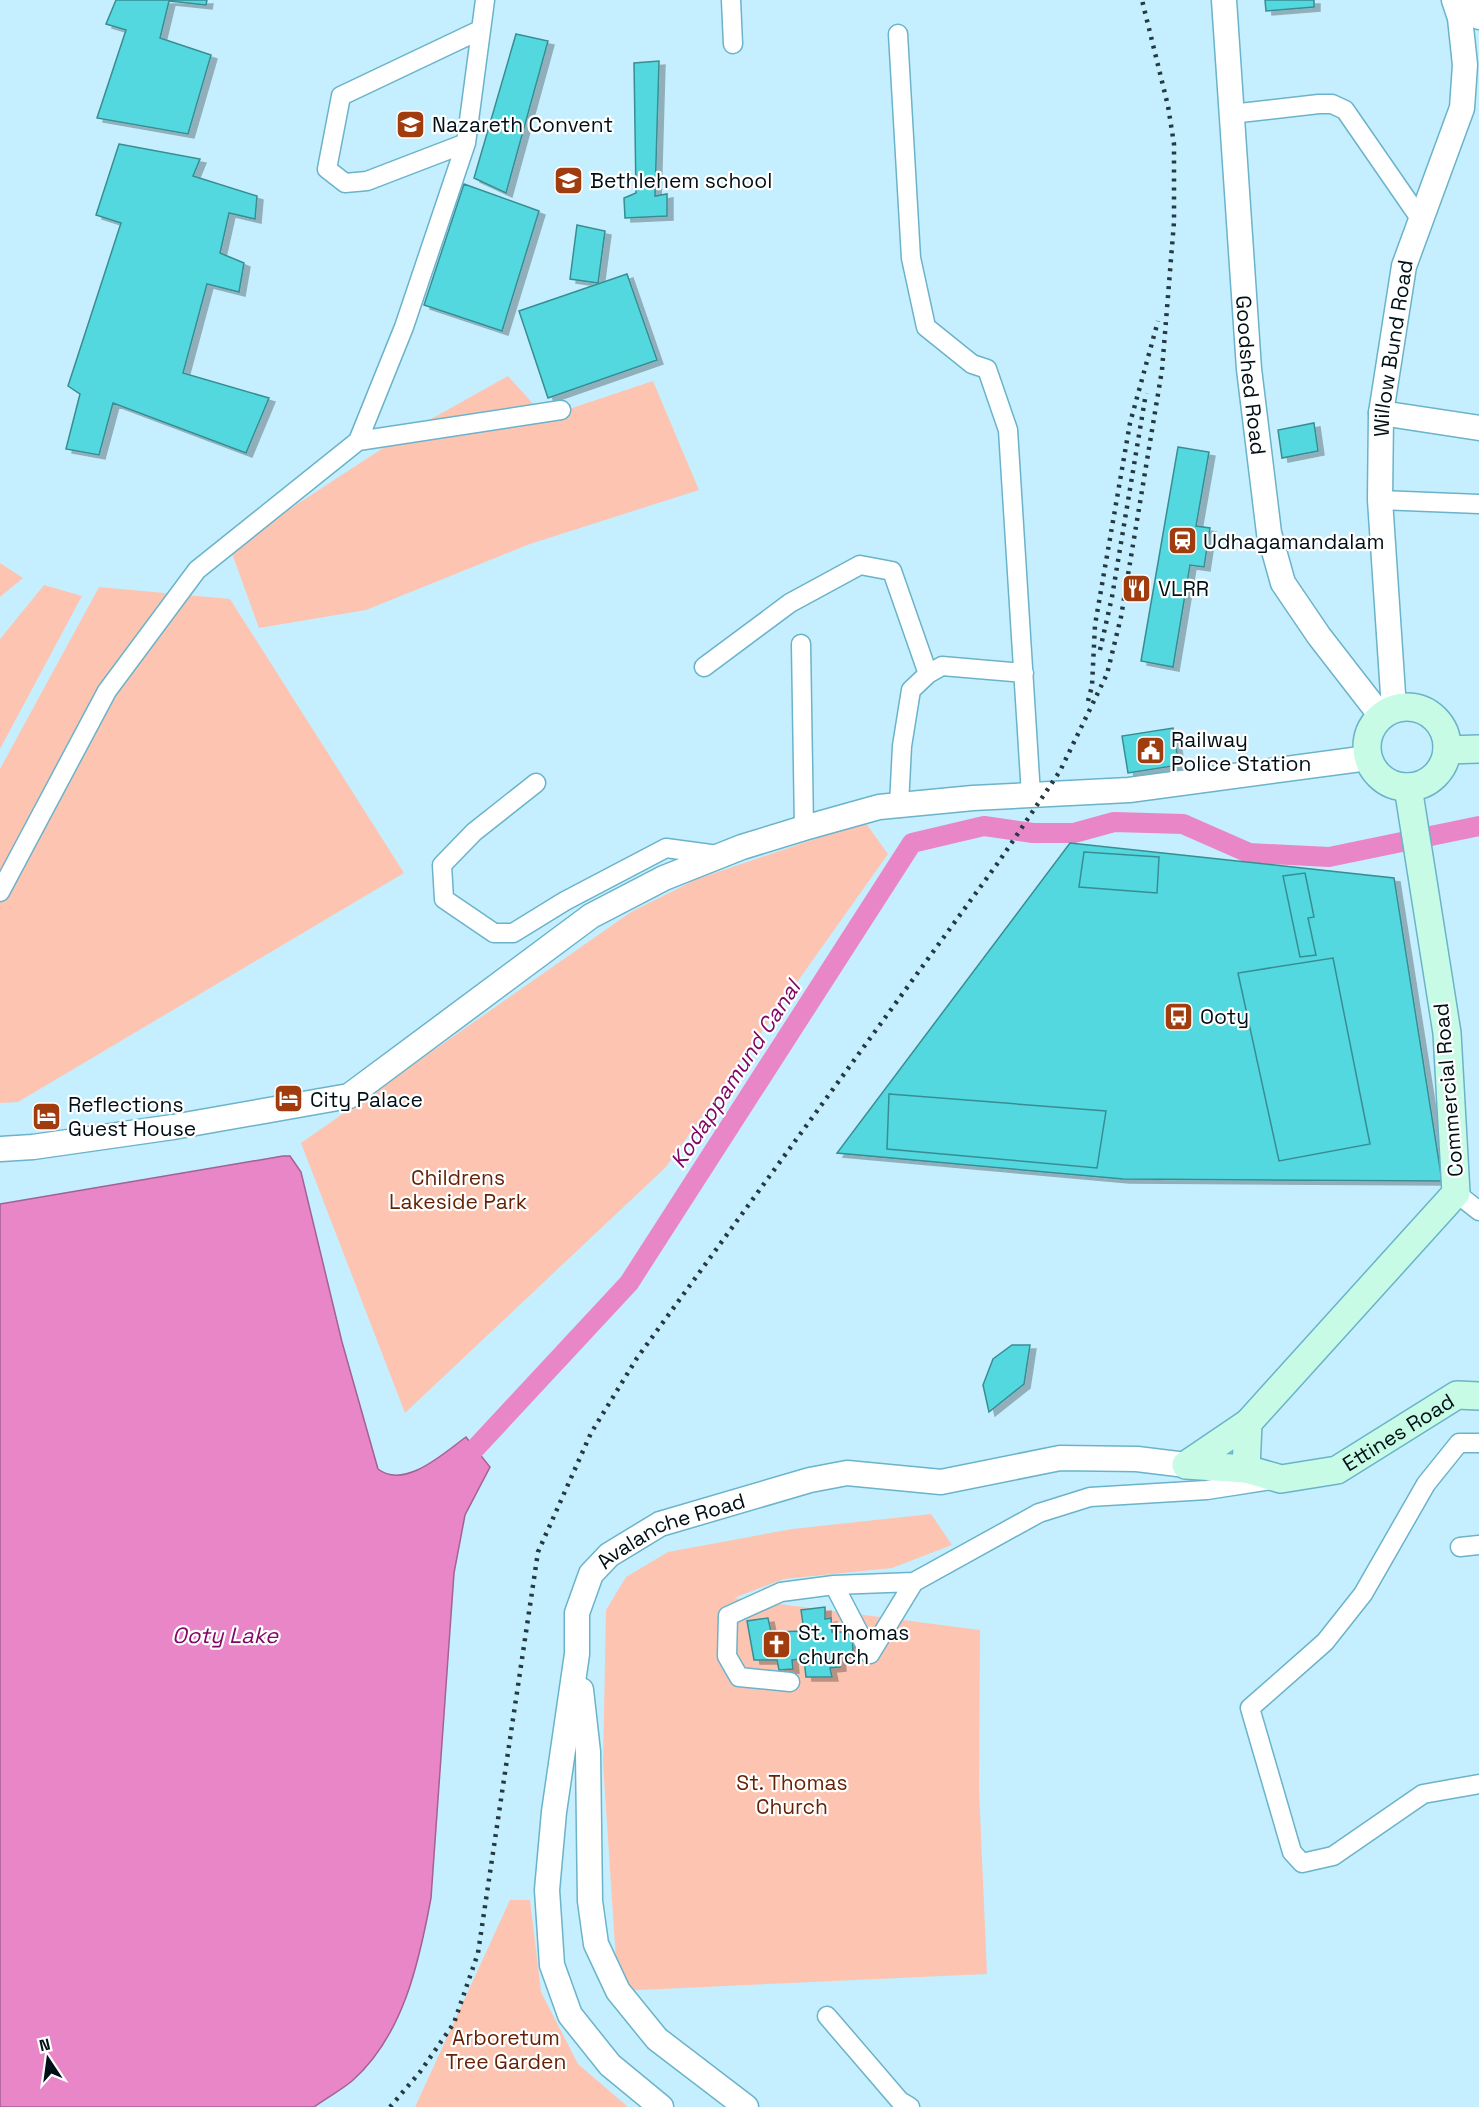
<svg xmlns="http://www.w3.org/2000/svg" width="1479" height="2107" viewBox="0 0 1479 2107" font-family="'Space Grotesk',sans-serif">
<defs>
<filter id="shadow"><feDropShadow dx="6" dy="4" stdDeviation="0" flood-color="#0004"/></filter>
</defs>
<rect width="100%" height="100%" fill="#c5effe"/>
<path fill="#fdc5b1" d="M 508,376 L 545,417 L 653,381 L 699,490 L 530,544 L 366,610 L 259,628 L 230,548 L 406,433 Z
M 0,563 L 23,578 L 0,597 Z
M 44,585 L 82,596 L 0,749 L 0,639 Z
M 99,587 L 230,599 L 404,873 L 18,1102 L 0,1103 L 0,769 Z
M 865,822 L 888,854 L 666,1167 L 405,1413 L 301,1143 L 631,912 L 697,879 Z
M 931,1514 L 952,1545 L 892,1568 L 784,1579 L 734,1598 L 980,1630 L 979,1789 L 987,1974 L 618,1991 L 603,1763 L 606,1610 L 626,1577 L 668,1552 L 792,1529 Z
M 510,1900 L 530,1900 L 541,1992 L 578,2064 L 628,2107 L 415,2107 Z"/>
<path fill="#e886c7" stroke="#a26292" stroke-width="1.5" d="M 283,1156 L 290,1156 L 301,1172 L 342,1342 L 378,1469 C 405,1490 445,1452 466,1437 L 490,1467 L 465,1515 L 454,1573 L 431,1898 C 419,1963 403,2036 352,2081 C 340,2091 326,2098 314,2107 L 0,2107 L 0,1204 Z"/>
<g fill="none" stroke-linecap="round" stroke-linejoin="round">
<path stroke="#e886c7" stroke-width="20" d="M 457,1468 L 629,1283 L 912,843 L 984,826 L 1033,833 L 1074,833 L 1114,822 L 1148,823 L 1183,824 L 1249,853 L 1329,857 L 1479,826"/>
</g>
<path fill="#53d8e0" stroke="#398d92" stroke-width="1.5" filter="url(#shadow)" d="M 116,0 L 207,0 L 206,5 L 169,1 L 160,38 L 211,55 L 188,134 L 97,118 L 126,30 L 106,24 Z
M 1265,0 L 1314,0 L 1314,7 L 1266,11 Z
M 516,34 L 548,41 L 506,193 L 474,178 Z
M 659,61 L 655,196 L 667,194 L 667,216 L 625,218 L 624,198 L 636,193 L 634,63 Z
M 119,144 L 200,159 L 193,176 L 257,196 L 255,219 L 229,213 L 220,253 L 244,263 L 239,292 L 207,284 L 183,373 L 269,398 L 246,453 L 113,403 L 99,455 L 66,449 L 80,394 L 68,386 L 121,223 L 96,215 Z
M 464,184 L 539,211 L 502,331 L 424,305 Z
M 577,225 L 605,231 L 598,283 L 570,279 Z
M 627,274 L 657,360 L 548,398 L 519,311 Z
M 1314,423 L 1318,451 L 1282,458 L 1278,430 Z
M 1178,447 L 1209,452 L 1196,526 L 1210,528 L 1204,567 L 1190,565 L 1173,667 L 1141,661 Z
M 1173,728 L 1179,765 L 1128,773 L 1122,736 Z
M 1070,843 L 1394,878 L 1442,1181 L 1123,1179 L 837,1153 Z
M 1084,852 L 1159,857 L 1157,893 L 1079,887 Z
M 1305,873 L 1314,917 L 1308,918 L 1316,955 L 1300,957 L 1283,876 Z
M 1333,958 L 1370,1144 L 1279,1161 L 1238,973 Z
M 889,1094 L 1106,1111 L 1097,1168 L 887,1149 Z
M 1012,1345 L 1030,1345 L 1024,1384 L 989,1412 L 983,1385 L 993,1359 Z
M 825,1607 L 825,1619 L 831,1618 L 832,1632 L 852,1632 L 853,1652 L 839,1655 L 840,1667 L 830,1668 L 832,1677 L 806,1677 L 804,1659 L 792,1660 L 793,1669 L 779,1670 L 777,1660 L 754,1660 L 747,1621 L 768,1618 L 771,1632 L 804,1631 L 801,1610 Z"/>
<g fill="none" stroke-linecap="round" stroke-linejoin="round">
<defs>
<path id="minor" d="M 731,0 L 733,44
M 898,34 L 911,258 L 926,327 L 972,364 L 987,369 L 1008,430 L 1031,795
M 1231,114 L 1319,104 L 1332,104 L 1345,110 L 1421,220
M 466,143 L 367,181 L 345,183 L 327,169 L 341,96 L 480,30
M 358,441 L 561,410
M 1380,500 L 1479,504
M 801,644 L 804,828
M 704,667 L 790,603 L 860,565 L 892,571 L 928,674
M 536,783 L 474,832 L 442,865 L 444,899 L 494,933 L 513,933 L 565,901 L 666,848 L 718,855
M 899,805 L 902,746 L 911,690 L 928,674 L 942,666 L 1024,673
M 0,892 L 107,691 L 197,570 L 358,441 L 404,327 L 466,143 L 485,0
M 1456,1193 L 1479,1211
M 1460,1547 L 1479,1545
M 834,1585 L 914,1582
M 790,1682 L 739,1677 L 727,1656 L 728,1616 L 781,1592 L 834,1585 L 870,1654 L 914,1582 L 1039,1513 L 1090,1497 L 1207,1490 L 1271,1480
M 1479,1784 L 1423,1794 L 1333,1856 L 1302,1863 L 1292,1852 L 1250,1708 L 1325,1642 L 1363,1594 L 1426,1484 L 1459,1443 L 1479,1443
M 827,2016 L 900,2101 L 910,2107"/>
<g id="tertiary">
<path id="s1" d="M 1224,0 L 1249,369 L 1269,533 L 1283,583 L 1319,636 L 1381,716"/>
<path d="M 1475,0 L 1479,17"/>
<path d="M 1381,413 L 1479,428"/>
<path id="s2" d="M 1394,709 L 1380,500 L 1381,413 L 1404,266 L 1462,108 L 1465,65 L 1460,18 L 1454,0"/>
<path d="M 0,1149 L 33,1147 L 173,1127 L 349,1096 L 591,916 L 664,878 L 742,847 L 804,828 L 879,807 L 973,798 L 1129,790 L 1368,758"/>
<path d="M 581,1690 L 588,1752 L 590,1901 L 596,1944 L 618,1991 L 657,2039 L 746,2107"/>
<path id="s3" d="M 661,2107 L 610,2065 L 570,2015 L 552,1965 L 547,1890 L 554,1812 L 577,1654 L 577,1613 L 591,1574 L 609,1555 L 660,1524 L 810,1480 L 847,1473 L 941,1482 L 1060,1458 L 1137,1459 L 1186,1465"/>
</g>
<g id="secondary">
<circle cx="1407" cy="747" r="40"/>
<path d="M 1447,750 L 1479,749"/>
<path d="M 1248,1423 L 1456,1193 L 1447,1033 L 1408,787"/>
<path d="M 1248,1423 L 1246,1469 L 1186,1465 Z"/>
<path id="s4" d="M 1246,1469 L 1281,1479 L 1337,1470 L 1457,1395 L 1479,1396"/>
</g>
</defs>
<use href="#minor" stroke="#6ab3ca" stroke-width="21"/>
<use href="#tertiary" stroke="#6ab3ca" stroke-width="27"/>
<use href="#secondary" stroke="#6ab3ca" stroke-width="30"/>
<use href="#minor" stroke="#fff" stroke-width="18"/>
<use href="#tertiary" stroke="#fff" stroke-width="24"/>
<use href="#secondary" stroke="#c7fbe6" stroke-width="27"/>
<path stroke="#253941" stroke-width="4.5" stroke-dasharray="3 6" stroke-linecap="butt" d="M 1100,650 L 1112,597 L 1146,393
M 1088,701 L 1092,686 L 1095,625 L 1130,423 L 1158,321
M 390,2107 L 420,2072 L 454,2023 L 478,1953 L 538,1552 L 591,1433 L 637,1358 L 1000,860 L 1060,771 L 1107,674 L 1121,617 L 1162,370 L 1174,222 L 1174,144 L 1168,106 L 1142,0"/>
</g>
<defs>
<symbol id="school-square" viewBox="-11 -11 22 22"><rect x="-9" y="-9" width="18" height="18" rx="4" fill="#a13c0e" stroke="#fff"/><path d="M0-5L7-2L0 1L-7-2ZM-4 1L0 2.5L4 1V4Q0 6-4 4Z" fill="#fff"/></symbol>
<symbol id="station-square" viewBox="-11 -11 22 22"><rect x="-9" y="-9" width="18" height="18" rx="4" fill="#a13c0e" stroke="#fff"/><path d="M-3-6H3Q5-6 5-4V2Q5 4 3 4L4.5 6H3L1.5 4h-3L-3 6H-4.5L-3 4Q-5 4-5 2V-4Q-5-6-3-6ZM-3.5-4v3h7v-3ZM-3.5 1v1.5H-2V1ZM2 1v1.5H3.5V1Z" fill="#fff"/></symbol>
<symbol id="restaurant-square" viewBox="-11 -11 22 22"><rect x="-9" y="-9" width="18" height="18" rx="4" fill="#a13c0e" stroke="#fff"/><path d="M-5-6h1v4h1v-4h1v4h1v-4h1v5L-1.5 .5V6h-2V.5L-5-1ZM5-6V6H3V1.5H1.5Q1.5-4 5-6Z" fill="#fff"/></symbol>
<symbol id="civic-square" viewBox="-11 -11 22 22"><rect x="-9" y="-9" width="18" height="18" rx="4" fill="#a13c0e" stroke="#fff"/><path d="M-.6-6.5H3V-4.5H.6V-3L4-1V1h2V6H-6V1h2V-1L-.6-3ZM-1.2 2.5V6h2.4V2.5Z" fill="#fff"/></symbol>
<symbol id="bus-square" viewBox="-11 -11 22 22"><rect x="-9" y="-9" width="18" height="18" rx="4" fill="#a13c0e" stroke="#fff"/><path d="M-5-6H5V4H4V6H2V4H-2V6H-4V4H-5ZM-3.5-4V0h7V-4ZM-3.5 1.2v1.5H-2V1.2ZM2 1.2v1.5H3.5V1.2Z" fill="#fff"/></symbol>
<symbol id="hotel-square" viewBox="-11 -11 22 22"><rect x="-9" y="-9" width="18" height="18" rx="4" fill="#a13c0e" stroke="#fff"/><path d="M-6-4.5h1.5V1H6V5H4.5V3h-9V5H-6ZM-4 0a1.8 1.8 0 1 1 3.6 0ZM.5 0V-2.5h3Q6-2.5 6 0Z" fill="#fff"/></symbol>
<symbol id="church-square" viewBox="-11 -11 22 22"><rect x="-9" y="-9" width="18" height="18" rx="4" fill="#a13c0e" stroke="#fff"/><path d="M-1.2-6h2.4v3.5h3.3v2.4h-3.3V6h-2.4V-.1h-3.3v-2.4h3.3Z" fill="#fff"/></symbol>
</defs>
<g fill-rule="evenodd">
<use href="#school-square" x="394" y="108" width="33" height="33"/>
<use href="#school-square" x="552" y="164" width="33" height="33"/>
<use href="#station-square" x="1166" y="524" width="33" height="33"/>
<use href="#restaurant-square" x="1120" y="572" width="33" height="33"/>
<use href="#civic-square" x="1134" y="734" width="33" height="33"/>
<use href="#bus-square" x="1162" y="1000" width="33" height="33"/>
<use href="#hotel-square" x="272" y="1082" width="33" height="33"/>
<use href="#hotel-square" x="30" y="1100" width="33" height="33"/>
<use href="#church-square" x="760" y="1628" width="33" height="33"/>
</g>
<g text-anchor="middle" dominant-baseline="central" stroke-width="4.5" stroke-linejoin="round" paint-order="stroke">
<g font-size="21" fill="#000f15" stroke="#fff" text-anchor="start">
<text x="432" y="124">Nazareth Convent</text>
<text x="590" y="180">Bethlehem school</text>
<text x="1203" y="541">Udhagamandalam</text>
<text x="1158" y="588">VLRR</text>
<text x="1171" y="739">Railway<tspan x="1171" dy="24">Police Station</tspan></text>
<text x="1200" y="1016">Ooty</text>
<text x="310" y="1099">City Palace</text>
<text x="68" y="1104">Reflections<tspan x="68" dy="24">Guest House</tspan></text>
<text x="798" y="1632">St. Thomas<tspan x="798" dy="24">church</tspan></text>
</g>
<g font-size="21" fill="#000f15" stroke="#fff">
<text stroke="none"><textPath href="#s2" startOffset="362">Willow Bund Road</textPath></text>
<text stroke="none"><textPath href="#s1" startOffset="376">Goodshed Road</textPath></text>
<text transform="translate(1448 1090) rotate(-95)">Commercial Road</text>
<text stroke="none"><textPath href="#s4" startOffset="165">Ettines Road</textPath></text>
<text stroke="none"><textPath href="#s3" startOffset="672">Avalanche Road</textPath></text>
</g>
<g font-size="21" fill="#662204" stroke="#fff">
<text x="458" y="1177">Childrens<tspan x="458" dy="24">Lakeside Park</tspan></text>
<text x="792" y="1782">St. Thomas<tspan x="792" dy="24">Church</tspan></text>
<text x="506" y="2037">Arboretum<tspan x="506" dy="24">Tree Garden</tspan></text>
</g>
<g font-size="22" font-style="italic" fill="#820666" stroke="#fff">
<text transform="translate(735 1074) rotate(-57)">Kodappamund Canal</text>
<text x="225" y="1635">Ooty Lake</text>
</g>
</g>
<g transform="translate(48 2059) rotate(347)" stroke="#ffffff" stroke-width="4.5" paint-order="stroke">
<path d="M0-4.5L10 22L0 15L-10 22Z" fill="#000f15"/>
<text y="-9" font-size="16" font-weight="bold" text-anchor="middle" fill="#000f15">N</text>
</g>
</svg>
